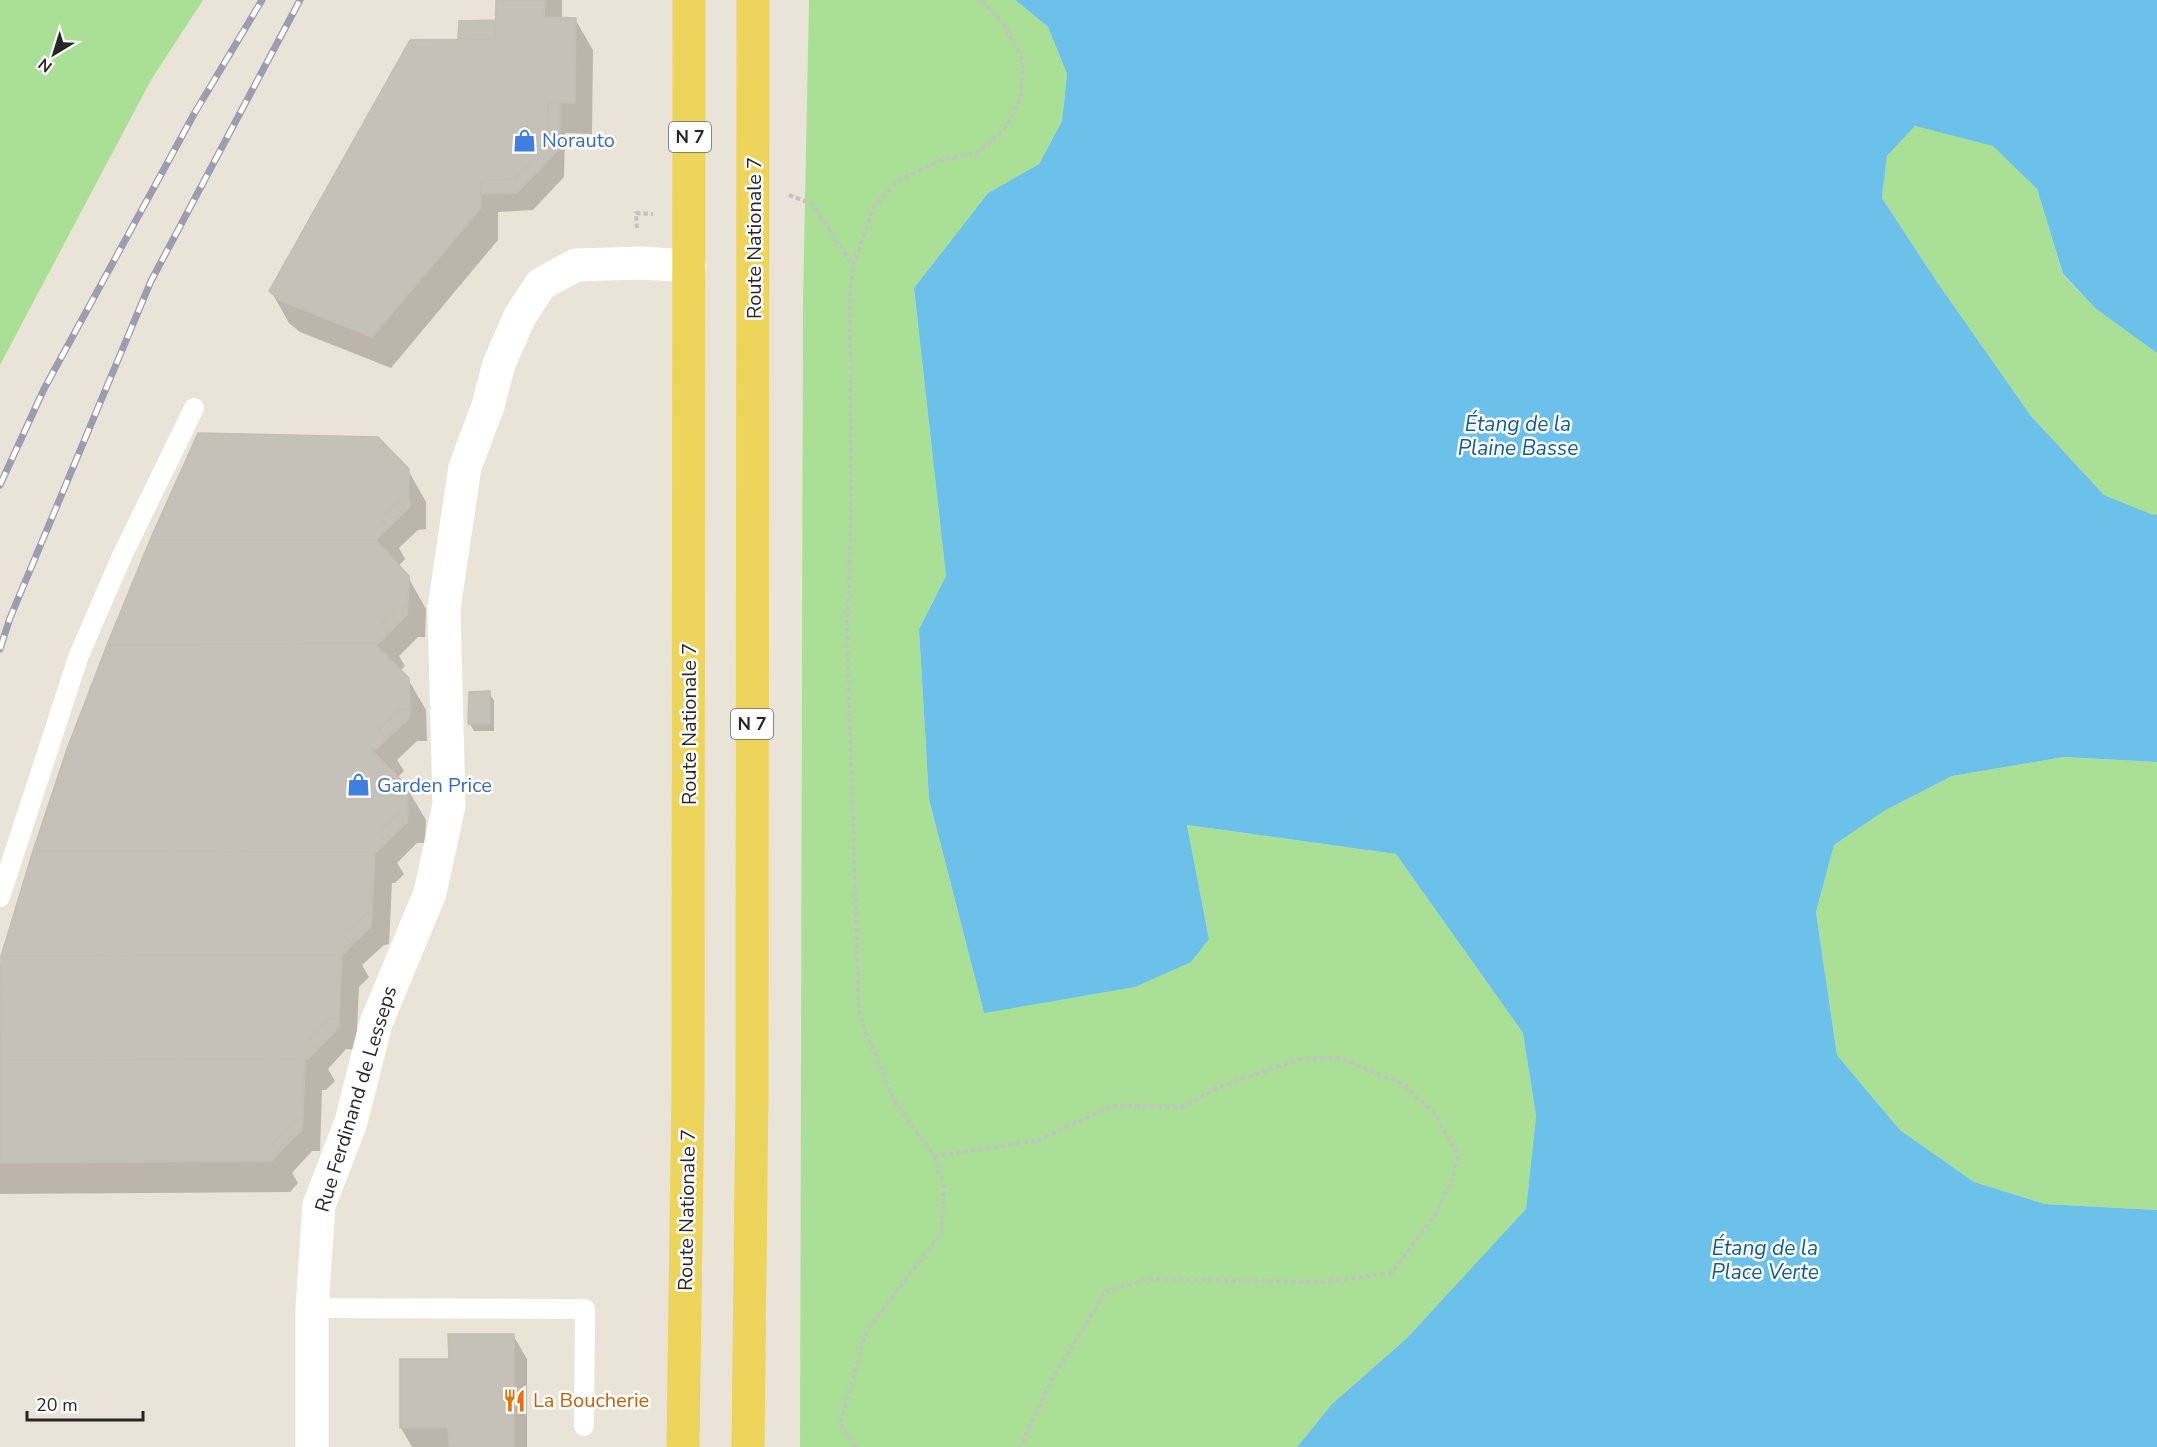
<svg xmlns="http://www.w3.org/2000/svg" width="2157" height="1447" viewBox="0 0 2157 1447" font-family="'Nunito Sans',sans-serif">
<rect width="100%" height="100%" fill="#eae3d8"/>
<path fill="#aae095" d="M 0,0 L 203,0 L 151,80 L 0,365 Z
M 809,0 L 1015,0 L 1048,27 L 1067,74 L 1062,121 L 1039,164 L 988,193 L 914,288 L 946,576 L 919,629 L 929,799 L 984,1013 L 1209,938 L 1187,825 L 1396,854 L 1523,1033 L 1536,1116 L 1526,1210 L 1407,1338 L 1332,1404 L 1297,1447 L 800,1447 L 803,303 Z
M 1915,126 L 1993,145 L 2037,189 L 2063,275 L 2096,309 L 2157,353 L 2157,514 L 2153,516 L 2104,495 L 2031,416 L 1937,282 L 1882,198 L 1887,156 Z
M 2064,757 L 2157,762 L 2157,1210 L 2045,1204 L 1974,1182 L 1900,1130 L 1837,1055 L 1816,912 L 1834,845 L 1884,811 L 1952,776 Z"/>
<path fill="#6cc1eb" d="M 1015,0 L 2157,0 L 2157,353 L 2096,309 L 2063,274 L 2037,189 L 1993,146 L 1915,126 L 1887,156 L 1882,198 L 1937,282 L 2031,416 L 2104,495 L 2153,515 L 2157,514 L 2157,762 L 2064,757 L 1952,776 L 1884,811 L 1834,845 L 1816,912 L 1837,1055 L 1900,1130 L 1974,1182 L 2045,1204 L 2157,1210 L 2157,1447 L 1297,1447 L 1332,1404 L 1407,1338 L 1526,1209 L 1536,1116 L 1523,1033 L 1396,854 L 1187,825 L 1209,939 L 1191,962 L 1135,987 L 984,1013 L 929,799 L 919,629 L 946,576 L 914,288 L 988,193 L 1039,164 L 1062,121 L 1067,74 L 1048,27 Z"/>
<path fill="#0003" d="M 498,0 L 562,0 L 562,19 L 575,19 L 593,50 L 592,134 L 565,133 L 564,177 L 533,210 L 498,212 L 498,240 L 391,368 L 300,332 L 289,323 L 271,291 L 461,41 L 460,39 L 495,22 L 497,26 Z
M 408,470 L 426,502 L 426,529 L 418,530 L 399,548 L 405,559 L 398,567 L 408,577 L 426,609 L 425,637 L 418,637 L 399,656 L 405,666 L 400,671 L 408,679 L 426,710 L 427,741 L 417,741 L 397,760 L 404,771 L 397,778 L 407,788 L 426,820 L 425,843 L 417,843 L 397,863 L 404,874 L 395,883 L 392,883 L 389,944 L 384,945 L 362,965 L 369,977 L 359,987 L 356,1050 L 346,1049 L 328,1069 L 335,1081 L 326,1090 L 322,1090 L 320,1151 L 312,1151 L 292,1173 L 298,1183 L 290,1192 L 0,1194 L 0,967 L 34,852 L 69,749 Z
M 489,693 L 494,700 L 494,731 L 474,731 L 470,724 Z
M 513,1335 L 527,1359 L 527,1447 L 412,1447 L 401,1428 L 450,1360 Z"/>
<path fill="#c5c0b8" stroke="#c4bfb2" stroke-width="1.5" d="M 496,0 L 545,0 L 544,17 L 576,18 L 575,103 L 548,103 L 547,145 L 515,179 L 481,181 L 481,208 L 372,337 L 281,301 L 269,291 L 410,40 L 495,39 Z
M 495,20 L 495,39 L 458,39 L 459,21 Z
M 548,103 L 560,103 L 560,148 L 517,193 L 481,194 L 481,181 L 515,179 L 547,145 Z
M 198,433 L 378,437 L 409,469 L 409,498 L 400,499 L 380,518 L 389,527 L 376,540 L 150,540 Z
M 409,498 L 410,507 L 389,527 L 380,518 L 400,499 Z
M 150,540 L 376,540 L 409,576 L 408,606 L 400,606 L 380,626 L 388,634 L 379,643 L 107,645 Z
M 400,606 L 408,606 L 408,614 L 388,634 L 380,626 Z
M 374,643 L 409,678 L 410,710 L 399,710 L 378,730 L 387,739 L 377,749 L 67,749 L 107,645 Z
M 490,691 L 490,724 L 468,724 L 469,692 Z
M 399,710 L 410,710 L 410,718 L 387,739 L 378,730 Z
M 67,749 L 371,749 L 408,787 L 408,812 L 399,812 L 378,832 L 387,842 L 377,852 L 33,851 Z
M 399,812 L 408,812 L 408,822 L 387,842 L 378,832 Z
M 33,851 L 375,852 L 372,913 L 366,914 L 343,934 L 352,945 L 342,955 L 1,956 Z
M 372,913 L 371,927 L 352,945 L 343,934 L 366,914 Z
M 342,955 L 339,1019 L 328,1018 L 309,1040 L 318,1049 L 308,1059 L 0,1060 L 1,956 Z
M 328,1018 L 339,1019 L 339,1028 L 318,1049 L 309,1040 Z
M 305,1059 L 303,1120 L 294,1120 L 273,1143 L 281,1151 L 272,1161 L 0,1163 L 0,1060 Z
M 294,1120 L 303,1120 L 302,1130 L 281,1151 L 273,1143 Z
M 448,1334 L 514,1334 L 514,1447 L 449,1447 L 448,1428 L 400,1428 L 400,1359 L 449,1359 Z"/>
<g fill="none" stroke-linecap="round" stroke-linejoin="round">
<path stroke="#c3c3c3" stroke-width="4" stroke-dasharray="4.5 3" stroke-linecap="butt" d="M 789,195 L 812,204 L 852,264
M 637,228 L 636,213 L 653,214
M 934,1156 L 1037,1141 L 1111,1106 L 1183,1107 L 1219,1087 L 1300,1059 L 1340,1058 L 1403,1084 L 1436,1115 L 1458,1156 L 1451,1182 L 1435,1215 L 1392,1273 L 1321,1282 L 1149,1279 L 1106,1291 L 1054,1376 L 1020,1447
M 856,1447 L 840,1424 L 866,1332 L 941,1233 L 944,1186 L 934,1156 L 895,1102 L 859,1016 L 847,631 L 851,520 L 850,298 L 853,265 L 874,207 L 897,181 L 944,159 L 977,153 L 1004,131 L 1021,97 L 1023,61 L 1005,26 L 981,0"/>
<path stroke="#fff" stroke-width="20" d="M 0,897 L 79,655 L 122,556 L 194,408
M 312,1308 L 585,1309 L 584,1426"/>
<path stroke="#fff" stroke-width="33" d="M 312,1447 L 312,1308 L 319,1205 L 351,1122 L 376,1023 L 430,893 L 449,805 L 444,608 L 465,467 L 488,406 L 499,364 L 520,316 L 541,284 L 576,265 L 640,263 L 690,266"/>
<path stroke="#edd45a" stroke-width="33" d="M 683,1447 L 688,1088 L 689,0
M 748,1447 L 752,1091 L 753,0"/>
<defs>
<path id="rail" d="M 0,485 L 44,389 L 194,114 L 262,0
M 0,649 L 10,618 L 151,281 L 300,0"/>
</defs>
<use href="#rail" stroke="#9c9db1" stroke-width="7"/>
<use href="#rail" stroke="#fff" stroke-width="4.5" stroke-dasharray="14" stroke-linecap="butt"/>
</g>
<defs>
<symbol id="shop-bare" viewBox="-9 -9 18 18"><path d="M-5-2.5h2.3a2.7 3.5 0 0 1 5.4 0H5L5.5 6h-11ZM-1.5-2.5h3a1.5 2.3 0 0 0-3 0Z" fill="#3f7fe0" stroke="#fff" stroke-width="2.5" paint-order="stroke"/></symbol>
<symbol id="restaurant-bare" viewBox="-9 -9 18 18"><path d="M-5-6h1v4h1v-4h1v4h1v-4h1v5L-1.5 .5V6h-2V.5L-5-1ZM5-6V6H3V1.5H1.5Q1.5-4 5-6Z" fill="#e8710a" stroke="#fff" stroke-width="2.5" paint-order="stroke"/></symbol>
</defs>
<g fill-rule="evenodd">
<use href="#shop-bare" x="508" y="124" width="33" height="33"/>
<use href="#shop-bare" x="342" y="768" width="33" height="33"/>
<use href="#restaurant-bare" x="498" y="1384" width="33" height="33"/>
</g>
<g text-anchor="middle" dominant-baseline="central" stroke-width="5" stroke-linejoin="round" paint-order="stroke">
<g fill="#fff" stroke="#686868" stroke-width="1.5">
<rect x="669" y="122" width="42" height="30" rx="4.5"/>
<rect x="731" y="709" width="42" height="30" rx="4.5"/>
</g>
<g font-size="18" font-weight="bold" fill="#272727">
<text x="690" y="137">N 7</text>
<text x="752" y="724">N 7</text>
</g>
<g font-size="20" fill="#366cbe" stroke="#fff" text-anchor="start">
<text x="542" y="140">Norauto</text>
<text x="377" y="785">Garden Price</text>
</g>
<g font-size="20" fill="#272727" stroke="#fff">
<text transform="translate(754 238) rotate(-90)">Route Nationale 7</text>
<text transform="translate(689 724) rotate(-90)">Route Nationale 7</text>
<text transform="translate(356 1099) rotate(-73)">Rue Ferdinand de Lesseps</text>
<text transform="translate(687 1210) rotate(-89)">Route Nationale 7</text>
</g>
<g font-size="20" fill="#c56008" stroke="#fff" text-anchor="start">
<text x="533" y="1400">La Boucherie</text>
</g>
<g font-size="21" font-style="italic" fill="#0f5d92" stroke="#fff">
<text x="1518" y="424">Étang de la<tspan x="1518" dy="24">Plaine Basse</tspan></text>
<text x="1765" y="1248">Étang de la<tspan x="1765" dy="24">Place Verte</tspan></text>
</g>
</g>
<g transform="translate(54 54) rotate(218)" stroke="#ffffff" stroke-width="4.5" paint-order="stroke">
<path d="M0-4.5L10 22L0 15L-10 22Z" fill="#272727"/>
<text y="-9" font-size="16" font-weight="bold" text-anchor="middle" fill="#272727">N</text>
</g>
<path d="M27 1411v9h116v-9" fill="none" stroke="#272727" stroke-width="3"/>
<text x="36" y="1411" font-size="18" fill="#272727" stroke="#ffffff" stroke-width="4.5" paint-order="stroke">20 m</text>
</svg>
